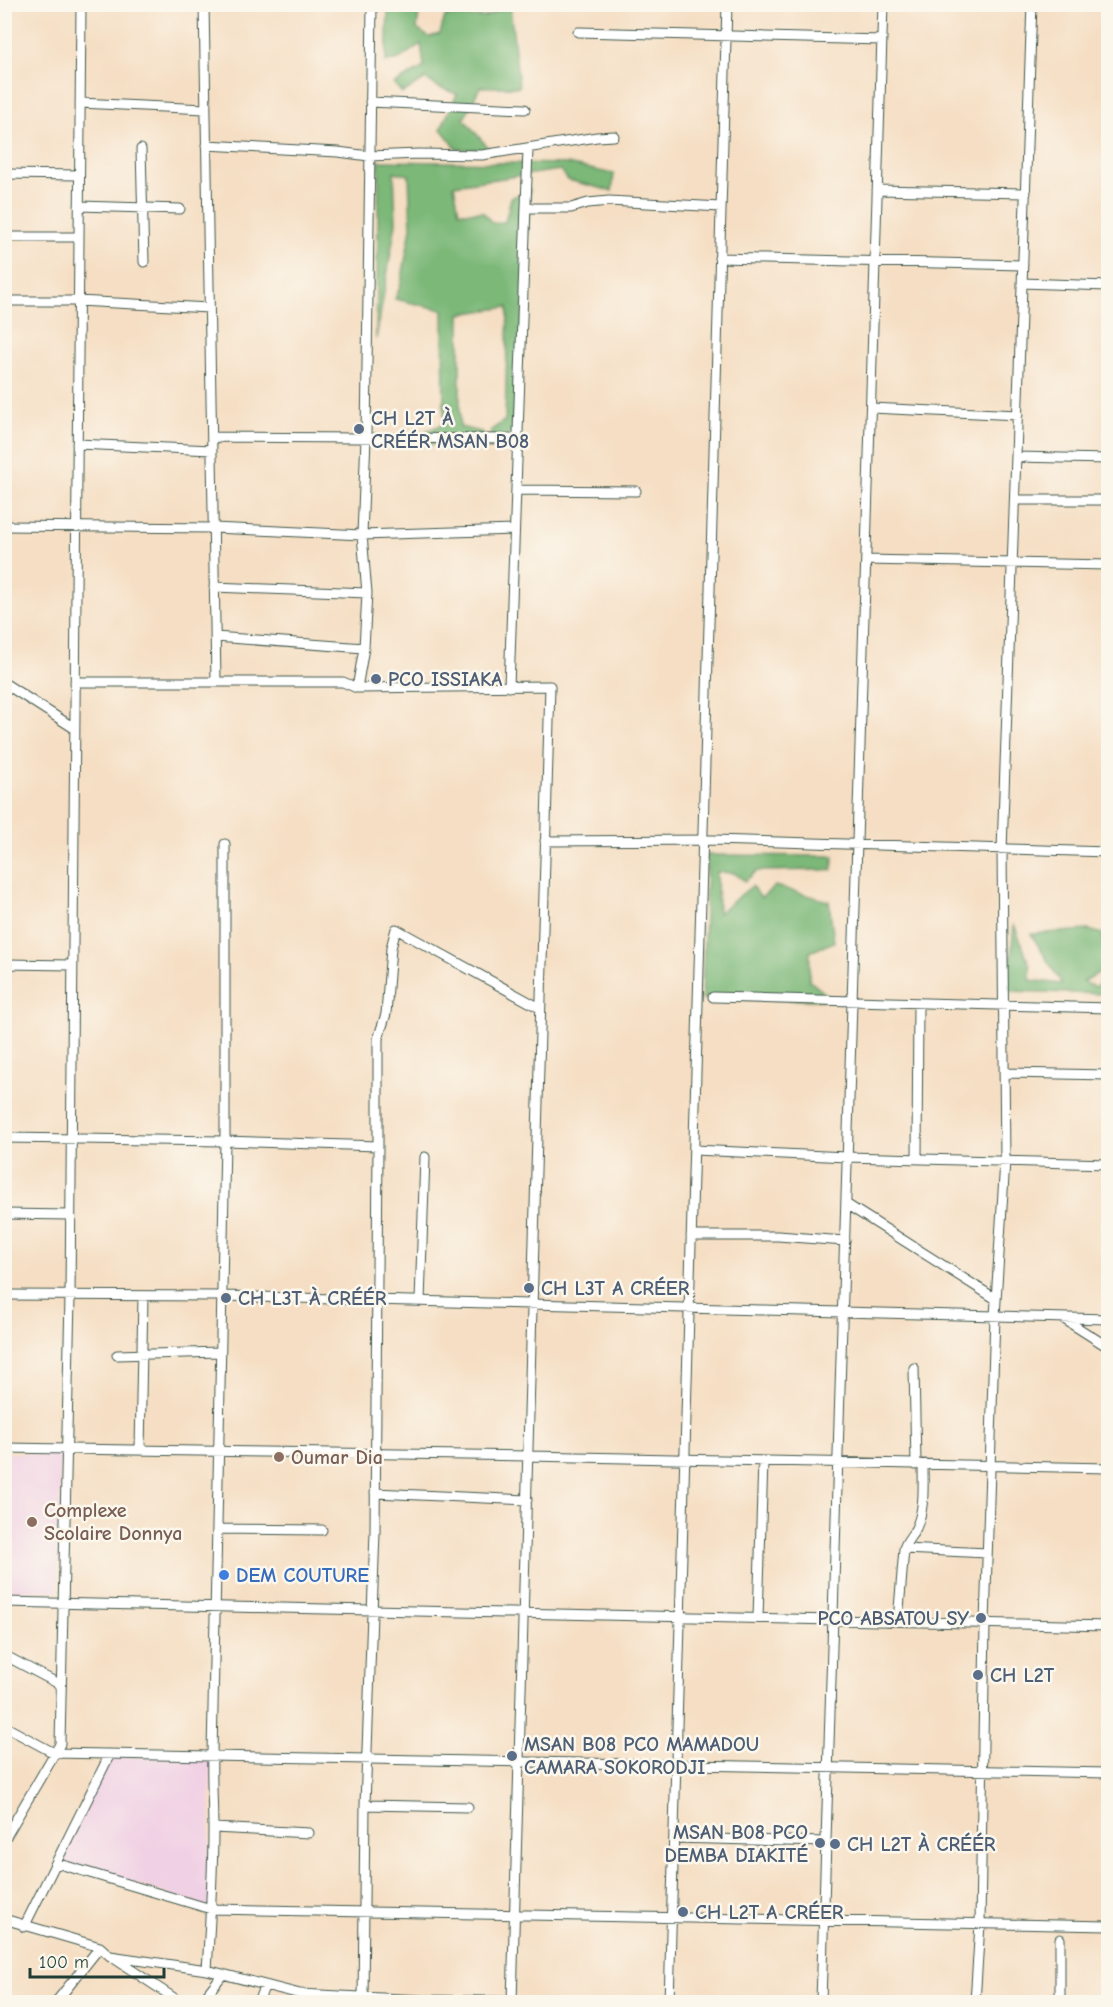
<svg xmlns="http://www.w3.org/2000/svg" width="1113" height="2007" viewBox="0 0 1113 2007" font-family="'Comic Neue',sans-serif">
<rect width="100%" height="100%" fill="#fbf7ec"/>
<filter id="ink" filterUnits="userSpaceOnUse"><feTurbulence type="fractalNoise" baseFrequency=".0167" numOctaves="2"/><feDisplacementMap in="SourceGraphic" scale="12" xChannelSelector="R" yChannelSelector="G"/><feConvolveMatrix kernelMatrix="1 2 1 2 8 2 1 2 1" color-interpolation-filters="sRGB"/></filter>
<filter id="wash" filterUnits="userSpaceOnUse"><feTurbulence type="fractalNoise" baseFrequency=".008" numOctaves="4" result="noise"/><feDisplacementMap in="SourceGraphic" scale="24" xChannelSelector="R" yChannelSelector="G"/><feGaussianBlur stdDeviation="1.35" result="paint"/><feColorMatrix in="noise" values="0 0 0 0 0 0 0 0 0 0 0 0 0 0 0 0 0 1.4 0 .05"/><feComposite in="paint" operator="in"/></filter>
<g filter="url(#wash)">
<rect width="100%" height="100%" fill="#f5dec3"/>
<path fill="#f0d0e4" d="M 5,1453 L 61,1454 L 58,1591 L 5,1590 Z
M 110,1756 L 211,1758 L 209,1907 L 60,1861 Z"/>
<path fill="#7cb878" stroke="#4e7a56" stroke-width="1.5" d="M 413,5 L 420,5 L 417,29 L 429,37 L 440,34 L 445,16 L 485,17 L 510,6 L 519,87 L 480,87 L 464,119 L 490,150 L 457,149 L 441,129 L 457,94 L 438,87 L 426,79 L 402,93 L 394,84 L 424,67 L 421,44 L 399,59 L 386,62 L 388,11 Z
M 379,161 L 567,164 L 614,174 L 612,191 L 568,180 L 560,170 L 454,185 L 459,212 L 483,212 L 492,223 L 505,222 L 511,198 L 530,189 L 516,429 L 495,444 L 490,431 L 505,420 L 508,307 L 460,314 L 460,427 L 482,432 L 481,442 L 426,445 L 418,434 L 444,424 L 443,310 L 395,299 L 401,284 L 411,228 L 409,175 L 394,172 L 396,223 L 376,339 Z
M 707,855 L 834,856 L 832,870 L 757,871 L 745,881 L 734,873 L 717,872 L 718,913 L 752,886 L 761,898 L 775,886 L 829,901 L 834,942 L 810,952 L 809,980 L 833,1000 L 702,999 Z
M 1014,924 L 1030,966 L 1030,980 L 1062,984 L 1031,934 L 1089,930 L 1103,934 L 1105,969 L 1083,982 L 1095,987 L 1108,978 L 1108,994 L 1008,991 Z"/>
</g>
<g filter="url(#ink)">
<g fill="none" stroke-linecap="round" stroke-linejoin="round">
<defs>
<path id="minor" d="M 204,4 L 216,681
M 578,32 L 882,40
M 370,102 L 525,109
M 80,103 L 205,109
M 206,145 L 338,152 L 369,156 L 419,154 L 482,155 L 597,137 L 614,136
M 141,149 L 144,262
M 4,174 L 79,175
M 877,190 L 1026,193
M 79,206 L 180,209
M 526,208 L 571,208 L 588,203 L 609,201 L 721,207
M 4,237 L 79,237
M 719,258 L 1023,265
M 1022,283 L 1108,286
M 4,301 L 78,301 L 209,308
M 871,408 L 1018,415
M 212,437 L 518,439
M 77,444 L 212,450
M 1016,457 L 1108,459
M 516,490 L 636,491
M 1015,500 L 1108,500
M 4,526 L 213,528 L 362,535 L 514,530
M 866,560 L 1108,565
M 214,587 L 367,593
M 215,637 L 364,648
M 75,682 L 343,682 L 357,688 L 550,686 L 512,2002
M 4,683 L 74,728
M 509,687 L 528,149
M 357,688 L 364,648 L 367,593 L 362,535 L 366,438 L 372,4
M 545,841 L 713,840 L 1108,852
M 225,844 L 225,1141 L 378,1146 L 375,1532 L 365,1805 L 363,2002
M 4,964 L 72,965
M 713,997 L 1108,1008
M 1005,1073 L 1108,1075
M 4,1138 L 225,1141 C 220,1345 218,1549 212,1753 C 211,1778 213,1804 213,1830 C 213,1876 210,1923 207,1970
M 378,1146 L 378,1039 L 386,1014 L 391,948 L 396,929 L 540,1008
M 694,1150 L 847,1157 L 1108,1164
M 917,1159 L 918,1003
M 846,1204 L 996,1299
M 4,1214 L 70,1215
M 691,1236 L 778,1236 L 845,1241
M 4,1295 L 222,1296 L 1108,1319
M 420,1301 L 425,1157
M 1064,1319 L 1108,1347
M 117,1355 L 220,1352
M 914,1368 L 916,1465
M 4,1448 L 528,1456 L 1108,1468
M 140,1450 L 143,1296
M 375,1493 L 527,1500
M 217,1529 L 322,1530
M 904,1549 L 987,1553
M 4,1602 L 1108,1626
M 758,1618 L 763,1461
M 898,1621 L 904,1549 C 906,1540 913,1535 916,1528 C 925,1509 923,1485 923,1465
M 4,1655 L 61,1685
M 4,1726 L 54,1753 L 1108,1773
M 365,1805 L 468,1807
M 213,1828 L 309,1833
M 674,1838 L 826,1842
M 4,1840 L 60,1744 L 70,1297 L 81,4
M 56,1863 L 211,1909 L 1108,1926
M 4,1919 L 100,1947 L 110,1956 L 207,1970 L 300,1994 L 422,2000 L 552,2002
M 24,1927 L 110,1754
M 112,1957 L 180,2002
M 56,2002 L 100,1947
M 201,2002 L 223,1974
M 258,2002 L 265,1985
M 669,2002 L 727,4
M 821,2002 L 883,4
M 975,2002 L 980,1924 L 985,1623 L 995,1316 L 1005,1161 L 1002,850 L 1032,4
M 1060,2002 L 1060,1939"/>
</defs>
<use href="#minor" stroke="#3f5549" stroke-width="11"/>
<use href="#minor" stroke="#fff" stroke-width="9"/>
</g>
</g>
<g fill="#5c6f8a" stroke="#fbf7ec" stroke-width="2">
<circle cx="359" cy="429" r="6"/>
<circle cx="376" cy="679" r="6"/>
<circle cx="529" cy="1288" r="6"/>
<circle cx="226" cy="1298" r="6"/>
<circle cx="981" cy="1618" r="6"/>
<circle cx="978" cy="1675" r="6"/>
<circle cx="512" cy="1756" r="6"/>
<circle cx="820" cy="1843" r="6"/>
<circle cx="835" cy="1844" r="6"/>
<circle cx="683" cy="1912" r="6"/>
</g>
<g fill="#8d6e63" stroke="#fbf7ec" stroke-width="2">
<circle cx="279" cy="1457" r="6"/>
<circle cx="32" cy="1522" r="6"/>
</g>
<circle fill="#3f7fe0" stroke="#fbf7ec" stroke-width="2" cx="224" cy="1575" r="6"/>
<g text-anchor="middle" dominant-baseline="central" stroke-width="5" stroke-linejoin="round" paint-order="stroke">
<g font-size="20" font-weight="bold" fill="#4e5e75" stroke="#fbf7ec" text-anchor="start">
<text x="371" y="418">CH L2T À<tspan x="371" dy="23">CRÉÉR MSAN B08</tspan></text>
<text x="388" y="679">PCO ISSIAKA</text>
<text x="541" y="1288">CH L3T A CRÉER</text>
<text x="238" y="1298">CH L3T À CRÉÉR</text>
<text x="969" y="1618" text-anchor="end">PCO ABSATOU SY</text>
<text x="990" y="1675">CH L2T</text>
<text x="524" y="1744">MSAN B08 PCO MAMADOU<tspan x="524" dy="23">CAMARA SOKORODJI</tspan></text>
<text x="808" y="1832" text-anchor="end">MSAN B08 PCO<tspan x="808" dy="23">DEMBA DIAKITÉ</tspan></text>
<text x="847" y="1844">CH L2T À CRÉÉR</text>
<text x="695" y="1912">CH L2T A CRÉER</text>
</g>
<g font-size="20" font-weight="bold" fill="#785e54" stroke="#fbf7ec" text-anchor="start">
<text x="291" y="1457">Oumar Dia</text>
<text x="44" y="1510">Complexe<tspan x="44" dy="23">Scolaire Donnya</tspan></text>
</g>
<g font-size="20" font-weight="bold" fill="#366cbe" stroke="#fbf7ec" text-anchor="start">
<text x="236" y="1575">DEM COUTURE</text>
</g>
</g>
<rect width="1113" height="2007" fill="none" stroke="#fbf7ec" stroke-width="24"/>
<path d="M30 1968v9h134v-9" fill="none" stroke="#1f3d34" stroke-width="3"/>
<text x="39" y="1968" font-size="18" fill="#1f3d34" stroke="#fbf7ec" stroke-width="4.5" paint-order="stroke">100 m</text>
</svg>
